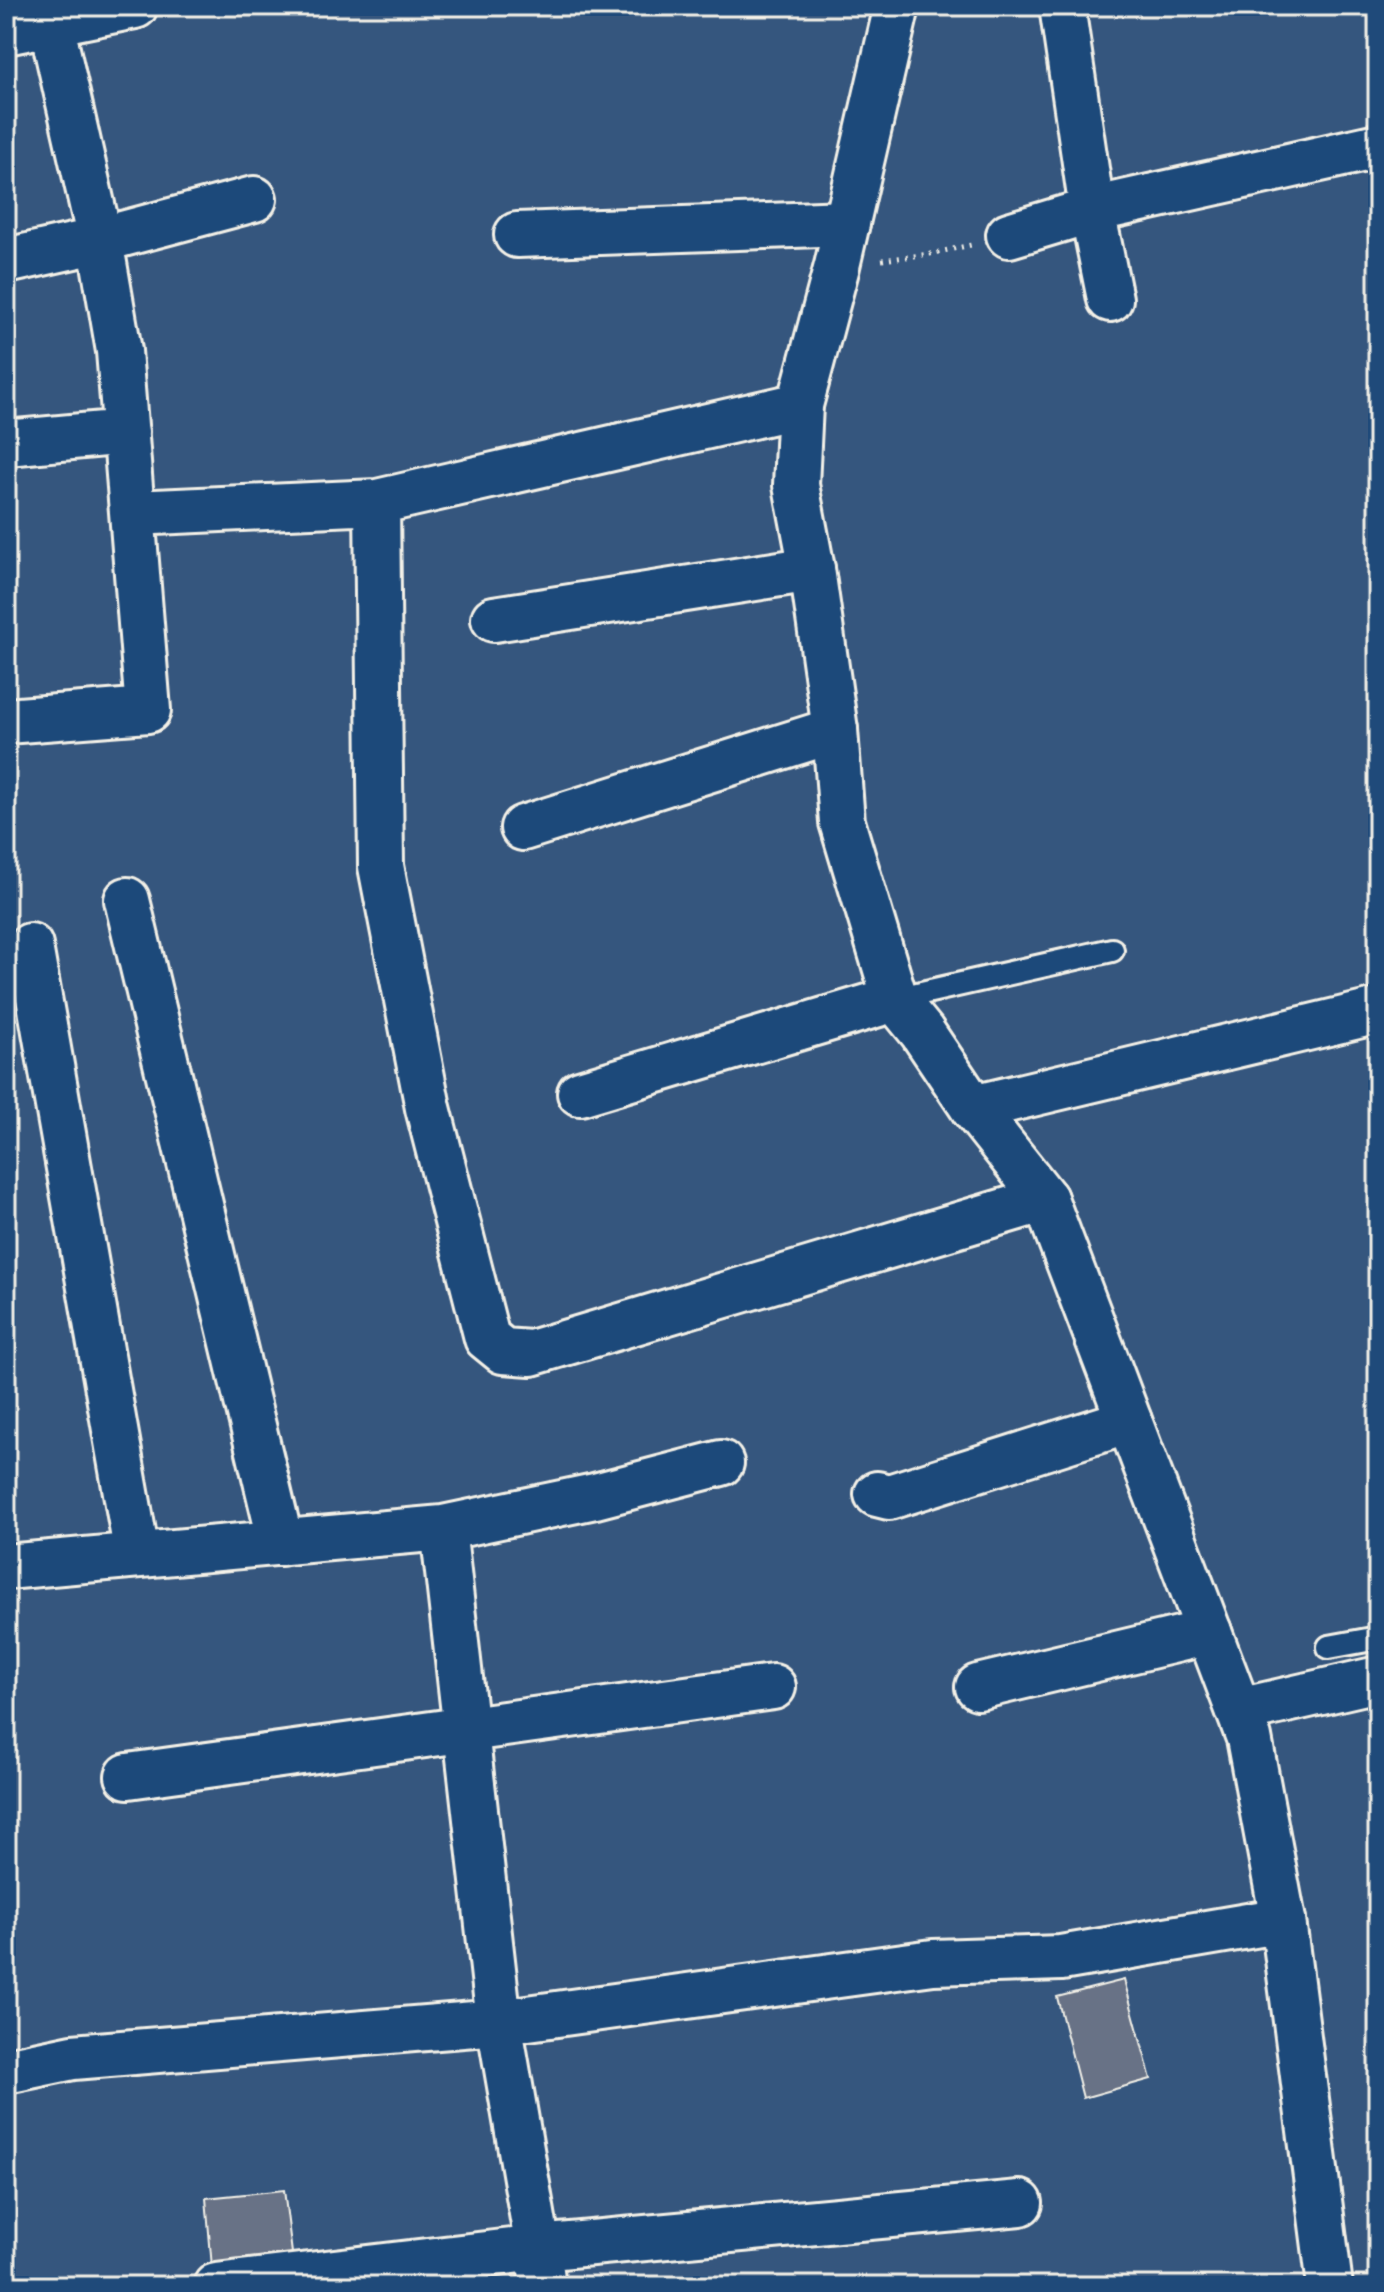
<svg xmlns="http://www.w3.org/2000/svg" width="1384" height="2292" viewBox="0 0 1384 2292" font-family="Sriracha,sans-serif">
<rect width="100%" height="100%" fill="#35567e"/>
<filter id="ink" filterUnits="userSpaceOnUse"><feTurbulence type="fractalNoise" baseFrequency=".0125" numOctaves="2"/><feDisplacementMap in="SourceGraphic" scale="16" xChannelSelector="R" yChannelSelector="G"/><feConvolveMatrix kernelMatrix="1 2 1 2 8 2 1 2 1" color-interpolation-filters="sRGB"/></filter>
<g filter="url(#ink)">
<path fill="#677286" stroke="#f4f1e8" stroke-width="2" d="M 1124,1980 L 1151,2079 L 1083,2098 L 1057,1997 Z
M 284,2190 L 294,2269 L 213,2279 L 206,2198 Z"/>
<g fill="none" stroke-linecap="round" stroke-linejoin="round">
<defs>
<path id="service" d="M 895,999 L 1112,950
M 1329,1647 L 1378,1638"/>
<path id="minor" d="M 1062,6 L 1092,210 L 1110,299
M 6,32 L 51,23 L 48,6
M 517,235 L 847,223
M 1009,235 L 1092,210 L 1378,146
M 6,261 L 100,240 L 254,199
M 800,405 L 377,502 L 381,866 L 428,1108 L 487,1338 L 503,1351 L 531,1353 L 1045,1199
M 6,443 L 126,432
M 133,513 L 377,502
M 494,619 L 812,569
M 6,721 L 148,710 L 119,351 L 100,240 L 51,23 L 135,6
M 523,828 L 835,730
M 127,900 L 281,1543
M 30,946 L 137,1555
M 580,1093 L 895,999
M 973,1108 L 1378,1011
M 877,1494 L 889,1497 L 1129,1421
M 6,1567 L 443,1528
M 978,1687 L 1209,1632
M 1239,1711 L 1378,1679
M 128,1776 L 773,1687
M 6,2071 L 73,2057 L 499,2022 L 933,1962 L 1061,1958 L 1283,1920
M 216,2286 L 538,2248 L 1020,2203
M 543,2286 L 538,2248 L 499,2022 L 443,1528 L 595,1496 L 721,1463"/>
<path id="tertiary" d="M 897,6 L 837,266 L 800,405 L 796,485 L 812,569 L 835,730 L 842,822 L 895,999 L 922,1032 L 973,1108 L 1045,1199 L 1249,1738 L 1283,1920 L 1330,2286"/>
</defs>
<use href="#service" stroke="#f4f1e8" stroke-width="28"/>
<use href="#minor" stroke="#f4f1e8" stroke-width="50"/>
<use href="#tertiary" stroke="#f4f1e8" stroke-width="50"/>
<path stroke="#f4f1e8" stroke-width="5" stroke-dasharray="2 6" stroke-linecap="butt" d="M 882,260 L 930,254 L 971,245"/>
<use href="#service" stroke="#1f4a7a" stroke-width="22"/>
<use href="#minor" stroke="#1f4a7a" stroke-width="44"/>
<use href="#tertiary" stroke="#1f4a7a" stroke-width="44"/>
</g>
</g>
<rect width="1384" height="2292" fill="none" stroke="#1f4a7a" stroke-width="32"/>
<rect x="16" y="16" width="1352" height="2260" fill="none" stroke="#f4f1e8" stroke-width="3" filter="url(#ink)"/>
</svg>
